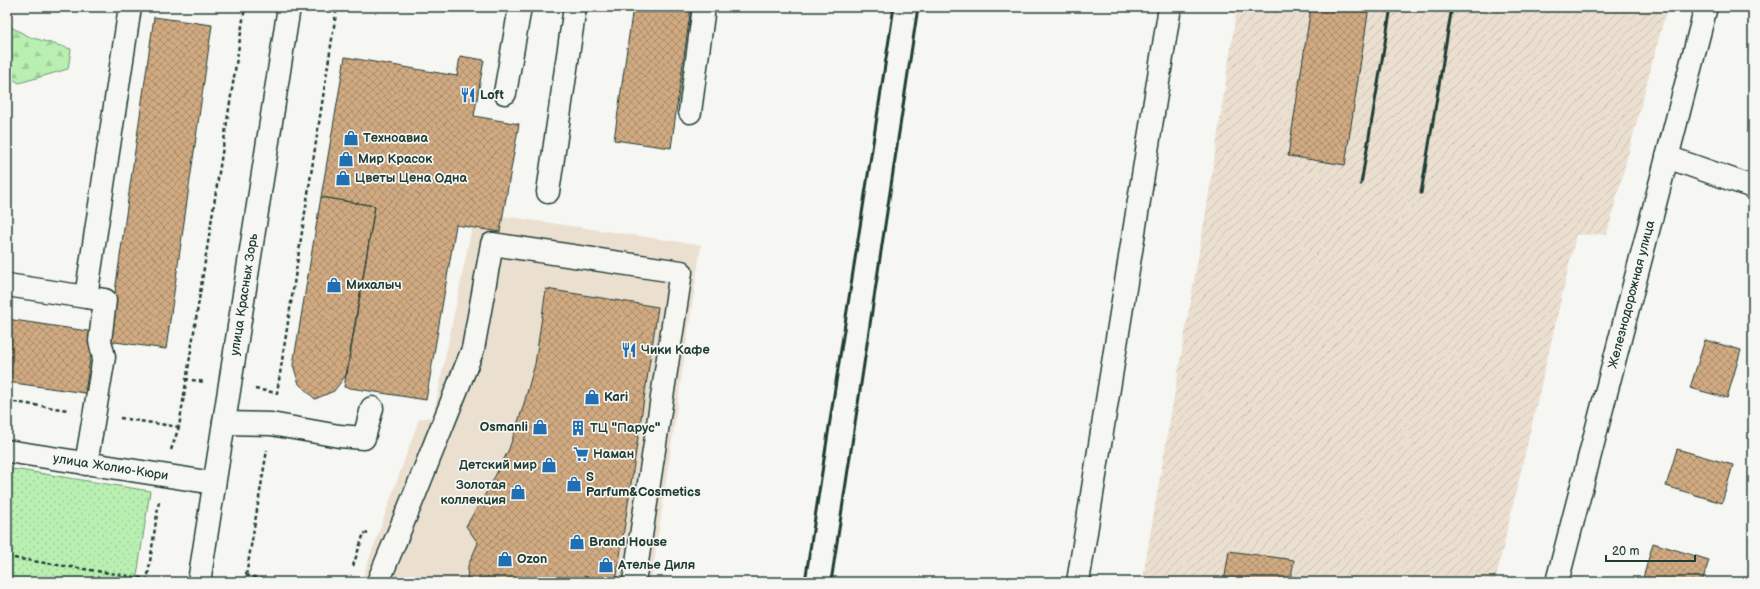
<svg xmlns="http://www.w3.org/2000/svg" width="1760" height="589" viewBox="0 0 1760 589" font-family="'Balsamiq Sans',sans-serif">
<defs>
<pattern id="industrial-furrows" width="10" height="10" patternUnits="userSpaceOnUse"><rect width="10" height="10" fill="#ebdfd0"/><path d="M-1 1l2-2M0 10L10 0M9 11l2-2" fill="none" stroke="#c9c0b3"/></pattern>
<pattern id="forest-firs" width="22" height="20" patternUnits="userSpaceOnUse"><rect width="22" height="20" fill="#b9efb1"/><path d="M5 1l3.5 6h-7zM16 11l3.5 6h-7z" fill="#9fce99"/></pattern>
<pattern id="park-dots" width="8" height="8" patternUnits="userSpaceOnUse"><rect width="8" height="8" fill="#b9efb1"/><path d="M2 2h.1M6 6h.1" fill="none" stroke="#9fce99" stroke-width="1.8" stroke-linecap="round"/></pattern>
<pattern id="building-cross-hatch" width="8" height="8" patternUnits="userSpaceOnUse"><rect width="8" height="8" fill="#d1aa82"/><path d="M0 0l8 8M0 8l8-8" fill="none" stroke="#a98c6b"/></pattern>
</defs>
<rect width="100%" height="100%" fill="#f6f6f2"/>
<filter id="ink" filterUnits="userSpaceOnUse"><feTurbulence type="fractalNoise" baseFrequency=".025" numOctaves="2"/><feDisplacementMap in="SourceGraphic" scale="8" xChannelSelector="R" yChannelSelector="G"/><feConvolveMatrix kernelMatrix="1 2 1 2 8 2 1 2 1" color-interpolation-filters="sRGB"/></filter>
<g filter="url(#ink)">
<path fill="#ebdfd0" d="M 475,212 L 701,245 L 651,582 L 361,582 L 419,419 L 433,417 Z"/>
<path fill="url(#industrial-furrows)" d="M 1237,7 L 1667,7 L 1607,234 L 1576,235 L 1495,582 L 1142,582 L 1208,200 Z"/>
<path fill="url(#forest-firs)" stroke="#6c9672" d="M 7,25 L 30,37 L 71,49 L 68,69 L 19,83 L 7,75 Z"/>
<path fill="url(#park-dots)" stroke="#6c9672" d="M 7,468 L 150,491 L 136,582 L 7,582 Z"/>
<path fill="url(#building-cross-hatch)" stroke="#1f3d34" d="M 633,7 L 691,7 L 671,148 L 614,140 Z
M 1311,7 L 1369,7 L 1345,165 L 1288,156 Z
M 154,17 L 212,25 L 166,349 L 108,341 Z
M 460,56 L 484,60 L 474,116 L 519,124 L 500,232 L 456,225 L 426,400 L 344,387 L 375,206 L 321,197 L 345,57 L 457,76 Z
M 321,197 L 375,206 L 347,374 L 334,391 L 315,399 L 299,384 L 293,365 Z
M 546,289 L 658,307 L 616,582 L 467,582 L 468,566 L 478,543 L 466,526 L 489,488 L 509,449 L 523,407 L 535,364 Z
M 7,319 L 94,332 L 85,393 L 7,382 Z
M 1705,340 L 1741,350 L 1727,398 L 1690,388 Z
M 1677,449 L 1733,465 L 1722,503 L 1666,486 Z
M 1653,543 L 1709,560 L 1702,582 L 1655,582 L 1643,578 Z
M 1229,551 L 1294,560 L 1290,582 L 1224,582 Z"/>
<g fill="none" stroke-linecap="round" stroke-linejoin="round">
<defs>
<g id="minor">
<path d="M 505,93 L 520,7"/>
<path d="M 690,112 L 704,7"/>
<path d="M 1667,157 L 1753,187"/>
<path d="M 548,192 L 575,7"/>
<path d="M 7,285 L 86,297 L 130,7"/>
<path d="M 224,423 L 271,424 L 339,436 L 364,438 L 372,408"/>
<path id="s1" d="M 7,451 L 214,483"/>
<path d="M 86,464 L 104,357 L 100,341 L 105,300 L 86,297"/>
<path id="s2" d="M 199,582 L 289,7"/>
<path d="M 378,582 L 414,496 L 473,349 L 492,244 L 681,272 L 634,582"/>
<path d="M 1078,582 L 1170,7"/>
<path id="s3" d="M 1557,582 L 1706,7"/>
</g>
</defs>
<use href="#minor" stroke="#1f3d34" stroke-width="25"/>
<path stroke="#1f3d34" stroke-width="2.5" stroke-dasharray="4 3" stroke-linecap="butt" d="M 185,379 L 205,382
M 255,389 L 277,393 L 337,7
M 7,401 L 68,410
M 120,418 L 179,427
M 171,450 L 179,427 L 245,7
M 7,557 L 148,579
M 353,566 L 364,533 L 370,534
M 246,575 L 274,582
M 147,582 L 159,501
M 245,582 L 267,450
M 348,582 L 351,575"/>
<use href="#minor" stroke="#f6f6f2" stroke-width="22"/>
<path stroke="#1f3d34" stroke-width="3" d="M 1361,184 L 1391,7
M 1421,193 L 1452,7
M 805,582 L 894,7
M 831,582 L 918,7"/>
</g>
</g>
<defs>
<symbol id="restaurant-bare" viewBox="-9 -9 18 18"><path d="M-5-6h1v4h1v-4h1v4h1v-4h1v5L-1.5 .5V6h-2V.5L-5-1ZM5-6V6H3V1.5H1.5Q1.5-4 5-6Z" fill="#1f6fb2" stroke="#f6f6f2" stroke-width="2.5" paint-order="stroke"/></symbol>
<symbol id="shop-bare" viewBox="-9 -9 18 18"><path d="M-5-2.5h2.3a2.7 3.5 0 0 1 5.4 0H5L5.5 6h-11ZM-1.5-2.5h3a1.5 2.3 0 0 0-3 0Z" fill="#1f6fb2" stroke="#f6f6f2" stroke-width="2.5" paint-order="stroke"/></symbol>
<symbol id="building-bare" viewBox="-9 -9 18 18"><path d="M-4-6H4V6H1V3H-1V6H-4ZM-2.5-4.3h1.7v1.8h-1.7ZM.8-4.3h1.7v1.8H.8ZM-2.5-1h1.7V.8h-1.7ZM.8-1h1.7V.8H.8Z" fill="#1f6fb2" stroke="#f6f6f2" stroke-width="2.5" paint-order="stroke"/></symbol>
<symbol id="supermarket-bare" viewBox="-9 -9 18 18"><path d="M-6-5.5h2.5l.6 2H6L4.5 2H-2.5L-4.4-4H-6ZM-1.5 3.2a1.3 1.3 0 1 0 .1 0ZM3 3.2a1.3 1.3 0 1 0 .1 0Z" fill="#1f6fb2" stroke="#f6f6f2" stroke-width="2.5" paint-order="stroke"/></symbol>
</defs>
<g fill-rule="evenodd">
<use href="#restaurant-bare" x="457" y="84" width="22" height="22"/>
<use href="#shop-bare" x="340" y="127" width="22" height="22"/>
<use href="#shop-bare" x="335" y="148" width="22" height="22"/>
<use href="#shop-bare" x="332" y="167" width="22" height="22"/>
<use href="#shop-bare" x="323" y="274" width="22" height="22"/>
<use href="#restaurant-bare" x="618" y="339" width="22" height="22"/>
<use href="#shop-bare" x="581" y="386" width="22" height="22"/>
<use href="#shop-bare" x="529" y="416" width="22" height="22"/>
<use href="#building-bare" x="567" y="417" width="22" height="22"/>
<use href="#supermarket-bare" x="570" y="443" width="22" height="22"/>
<use href="#shop-bare" x="538" y="454" width="22" height="22"/>
<use href="#shop-bare" x="563" y="473" width="22" height="22"/>
<use href="#shop-bare" x="507" y="481" width="22" height="22"/>
<use href="#shop-bare" x="566" y="531" width="22" height="22"/>
<use href="#shop-bare" x="494" y="548" width="22" height="22"/>
<use href="#shop-bare" x="595" y="554" width="22" height="22"/>
</g>
<g text-anchor="middle" dominant-baseline="central" stroke-width="3.5" stroke-linejoin="round" paint-order="stroke">
<g font-size="13" font-weight="bold" fill="#1f3d34" stroke="#f6f6f2" text-anchor="start">
<text x="480" y="95">Loft</text>
<text x="363" y="138">Техноавиа</text>
<text x="358" y="159">Мир Красок</text>
<text x="355" y="178">Цветы Цена Одна</text>
<text x="346" y="285">Михалыч</text>
<text x="641" y="350">Чики Кафе</text>
<text x="604" y="397">Kari</text>
<text x="528" y="427" text-anchor="end">Osmanli</text>
<text x="590" y="428">ТЦ "Парус"</text>
<text x="593" y="454">Наман</text>
<text x="537" y="465" text-anchor="end">Детский мир</text>
<text x="586" y="477">S<tspan x="586" dy="15">Parfum&amp;Cosmetics</tspan></text>
<text x="506" y="485" text-anchor="end">Золотая<tspan x="506" dy="15">коллекция</tspan></text>
<text x="589" y="542">Brand House</text>
<text x="517" y="559">Ozon</text>
<text x="618" y="565">Ателье Диля</text>
</g>
<g font-size="13" fill="#1f3d34" stroke="#f6f6f2">
<text stroke="none"><textPath href="#s3" startOffset="297">Железнодорожная улица</textPath></text>
<text stroke="none"><textPath href="#s2" startOffset="291">улица Красных Зорь</textPath></text>
<text stroke="none"><textPath href="#s1" startOffset="105">улица Жолио-Кюри</textPath></text>
</g>
</g>
<rect width="1760" height="589" fill="none" stroke="#f6f6f2" stroke-width="24"/>
<rect x="12" y="12" width="1736" height="565" fill="none" stroke="#1f3d34" stroke-width="1.5" filter="url(#ink)"/>
<path d="M1606 555v6h89v-6" fill="none" stroke="#1f3d34" stroke-width="2"/>
<text x="1612" y="555" font-size="12" fill="#1f3d34" stroke="#f6f6f2" stroke-width="3" paint-order="stroke">20 m</text>
</svg>
